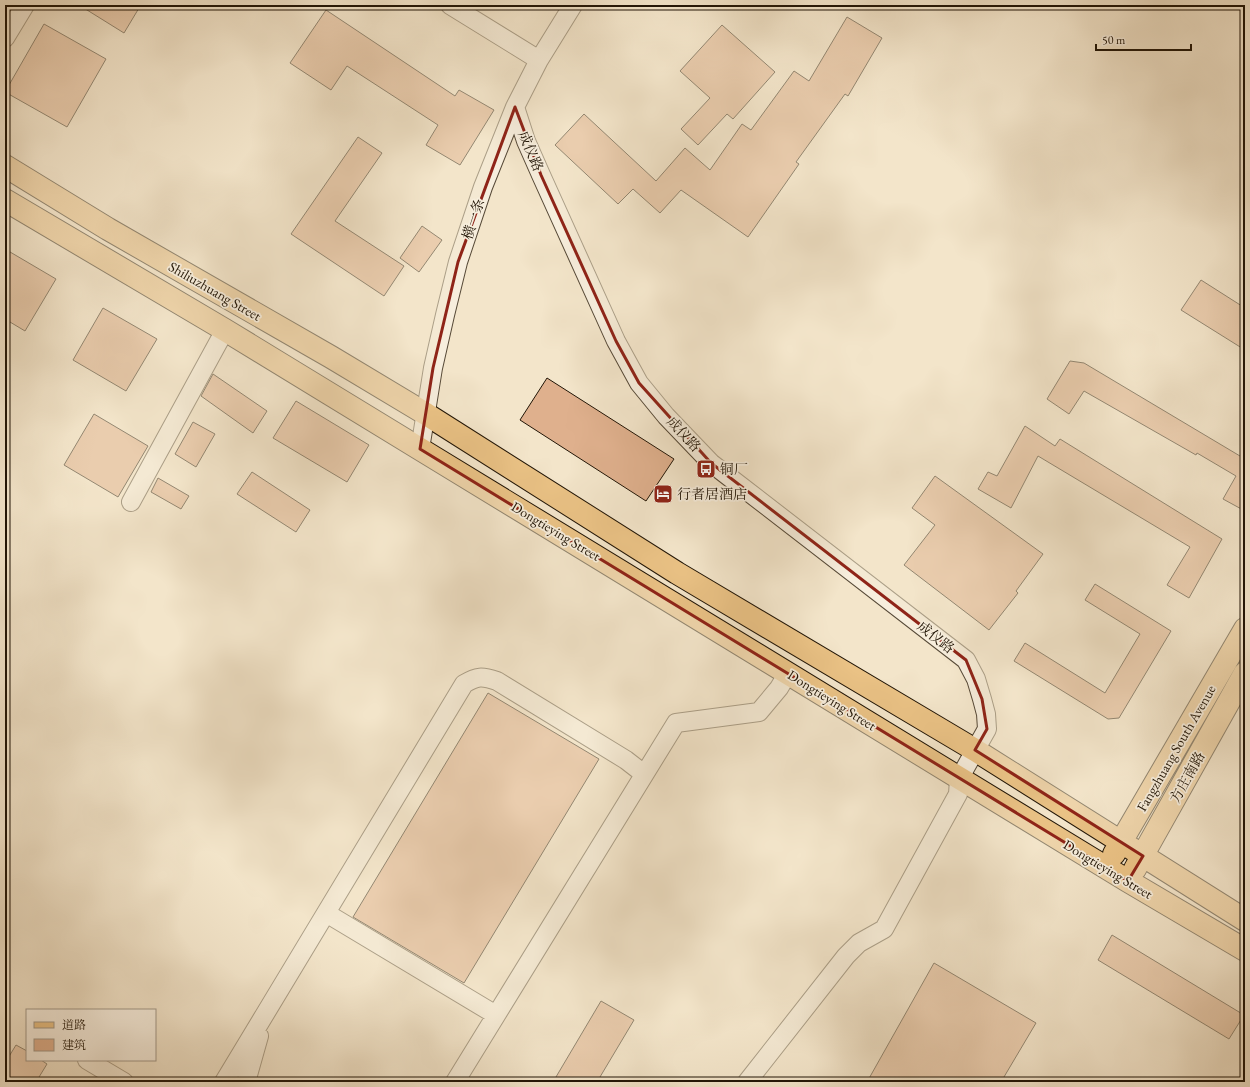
<svg xmlns="http://www.w3.org/2000/svg" width="1250" height="1087" viewBox="0 0 1250 1087" font-family="'EB Garamond','Noto Serif SC',serif">
<rect width="100%" height="100%" fill="#f3e5ca"/>
<filter id="stains"><feTurbulence type="fractalNoise" baseFrequency=".005" numOctaves="4"/><feColorMatrix values="0 0 0 0 .2 0 0 0 0 .09 0 0 0 0 .02 0 0 0 .5 -.17"/></filter>
<radialGradient id="worn" r=".72"><stop offset=".6" stop-color="#630" stop-opacity="0"/><stop offset="1" stop-color="#630" stop-opacity=".3"/></radialGradient>
<path fill="#dfb08d" stroke="#211506" d="M 79,5 L 133,5 L 139,8 L 124,33 Z
M 326,10 L 455,96 L 459,90 L 494,110 L 460,165 L 426,145 L 438,125 L 347,66 L 331,90 L 290,63 Z
M 847,17 L 882,38 L 848,96 L 845,94 L 796,162 L 799,164 L 748,237 L 681,190 L 660,213 L 633,189 L 618,204 L 555,145 L 584,114 L 656,181 L 685,148 L 710,170 L 742,124 L 751,130 L 794,71 L 809,81 Z
M 44,24 L 106,59 L 67,127 L 5,92 Z
M 722,25 L 775,72 L 733,119 L 727,114 L 698,145 L 681,129 L 710,98 L 680,71 Z
M 358,137 L 382,153 L 335,221 L 404,266 L 384,296 L 291,234 Z
M 422,226 L 442,240 L 419,272 L 400,258 Z
M 5,249 L 56,279 L 25,331 L 5,319 Z
M 1201,280 L 1245,308 L 1245,350 L 1181,310 Z
M 103,308 L 157,339 L 126,391 L 73,360 Z
M 1070,361 L 1084,363 L 1245,459 L 1245,511 L 1223,499 L 1236,476 L 1197,453 L 1196,455 L 1084,391 L 1069,414 L 1047,399 Z
M 213,374 L 267,411 L 253,433 L 201,396 Z
M 547,378 L 674,459 L 646,501 L 520,420 Z
M 296,401 L 369,445 L 347,482 L 273,438 Z
M 94,414 L 148,446 L 118,497 L 64,465 Z
M 193,422 L 215,434 L 196,467 L 175,454 Z
M 1025,426 L 1055,446 L 1060,439 L 1222,539 L 1189,598 L 1167,585 L 1190,547 L 1038,456 L 1011,508 L 978,489 L 988,472 L 997,476 Z
M 252,472 L 310,510 L 296,532 L 237,494 Z
M 935,476 L 1043,554 L 1016,591 L 1018,593 L 989,630 L 904,565 L 935,525 L 912,508 Z
M 158,478 L 189,496 L 181,509 L 151,492 Z
M 1095,584 L 1171,631 L 1119,718 L 1108,719 L 1014,661 L 1025,643 L 1105,693 L 1140,634 L 1085,600 Z
M 488,693 L 599,759 L 464,983 L 353,917 Z
M 1112,935 L 1244,1015 L 1229,1039 L 1098,960 Z
M 934,963 L 1036,1023 L 1001,1082 L 867,1082 Z
M 601,1001 L 634,1020 L 597,1082 L 553,1082 Z
M 16,1045 L 27,1051 L 27,1060 L 41,1060 L 47,1064 L 36,1082 L 5,1082 L 5,1063 Z"/>
<g fill="none" stroke-linecap="round" stroke-linejoin="round">
<defs>
<path id="minor" d="M 450,5 L 539,60
M 5,38 L 25,5
M 515,107 L 526,141 L 541,175 L 616,341 L 639,383 L 666,416 L 711,463 L 966,660 L 976,679 L 982,699 L 986,714 L 987,729 L 959,779 L 958,794 L 884,929 L 859,943 L 846,956 L 747,1082
M 420,449 L 433,368 L 445,315 L 458,262 L 483,187 L 515,107 L 539,60 L 573,5
M 131,502 L 225,330
M 326,913 L 496,1015
M 87,1060 L 124,1082
M 224,1082 L 464,684 C 477,676 482,676 497,681 L 626,760 L 644,774
M 246,1082 L 259,1036
M 455,1082 L 676,723 L 759,712 L 779,688 L 788,673"/>
<path id="major" d="M 5,166 L 108,229 L 331,357 L 426,414 L 677,573 L 975,750 L 1245,920
M 5,200 L 225,330 L 420,449 L 1128,881 L 1245,950
M 1114,854 L 1245,629
M 1135,869 L 1245,673"/>
</defs>
<use href="#minor" stroke="#564937" stroke-width="20"/>
<use href="#major" stroke="#211506" stroke-width="24"/>
<use href="#minor" stroke="#f7eedd" stroke-width="18"/>
<use href="#major" stroke="#eac285" stroke-width="22"/>
</g>
<path d="M0 0H1250V1087H0ZM 515,107 L 541,175 L 616,341 L 639,383 L 711,463 L 966,660 L 982,699 L 987,729 L 975,750 L 1143,856 L 1128,881 L 420,449 L 433,368 L 458,262 Z" fill="#f3e5ca" fill-opacity=".55" fill-rule="evenodd"/>
<path fill="none" stroke="#8f2418" stroke-width="3" stroke-linejoin="round" d="M 515,107 L 541,175 L 616,341 L 639,383 L 711,463 L 966,660 L 982,699 L 987,729 L 975,750 L 1143,856 L 1128,881 L 420,449 L 433,368 L 458,262 Z"/>
<defs>
<symbol id="bus-square" viewBox="-11 -11 22 22"><rect x="-9" y="-9" width="18" height="18" rx="4" fill="#8f2418" stroke="#f7eedd"/><path d="M-5-6H5V4H4V6H2V4H-2V6H-4V4H-5ZM-3.5-4V0h7V-4ZM-3.5 1.2v1.5H-2V1.2ZM2 1.2v1.5H3.5V1.2Z" fill="#fff"/></symbol>
<symbol id="hotel-square" viewBox="-11 -11 22 22"><rect x="-9" y="-9" width="18" height="18" rx="4" fill="#8f2418" stroke="#f7eedd"/><path d="M-6-4.5h1.5V1H6V5H4.5V3h-9V5H-6ZM-4 0a1.8 1.8 0 1 1 3.6 0ZM.5 0V-2.5h3Q6-2.5 6 0Z" fill="#fff"/></symbol>
</defs>
<g fill-rule="evenodd">
<use href="#bus-square" x="695" y="458" width="22" height="22"/>
<use href="#hotel-square" x="652" y="483" width="22" height="22"/>
</g>
<g text-anchor="middle" dominant-baseline="central" stroke-width="3.5" stroke-linejoin="round" paint-order="stroke">
<g font-size="14" fill="#211506" stroke="#f7eedd">
<text transform="translate(531 151) rotate(67)">成仪路</text>
<text transform="translate(473 219) rotate(-72)">横一条</text>
<text transform="translate(215 291) rotate(30)">Shiliuzhuang Street</text>
<text transform="translate(684 434) rotate(47)">成仪路</text>
<text transform="translate(556 531) rotate(31)">Dongtieying Street</text>
<text transform="translate(936 637) rotate(38)">成仪路</text>
<text transform="translate(832 700) rotate(32)">Dongtieying Street</text>
<text transform="translate(1176 748) rotate(-60)">Fangzhuang South Avenue</text>
<text transform="translate(1187 777) rotate(-61)">方庄南路</text>
<text transform="translate(1108 869) rotate(31)">Dongtieying Street</text>
</g>
<g font-size="14" fill="#211506" stroke="#f7eedd" text-anchor="start">
<text x="720" y="469">铜厂</text>
<text x="677" y="494">行者居酒店</text>
</g>
</g>
<rect width="1250" height="1087" fill="none" stroke="#f3e5ca" stroke-width="20"/>
<rect x="6" y="6" width="1238" height="1075" fill="none" stroke="#211506" stroke-width="2"/>
<rect x="10" y="10" width="1230" height="1067" fill="none" stroke="#211506"/>
<rect x="26" y="1009" width="130" height="52" fill="#f7eedd" stroke="#a19787"/>
<rect x="34" y="1022" width="20" height="6" fill="#eac285" stroke="#a19787"/>
<text x="62" y="1029" font-size="12" fill="#211506">道路</text>
<rect x="34" y="1039" width="20" height="12" fill="#dfb08d" stroke="#a19787"/>
<text x="62" y="1049" font-size="12" fill="#211506">建筑</text>
<path d="M1096 44v6h95v-6" fill="none" stroke="#211506" stroke-width="2"/>
<text x="1102" y="44" font-size="12" fill="#211506" stroke="#f7eedd" stroke-width="3" paint-order="stroke">50 m</text>
<rect width="100%" height="100%" filter="url(#stains)"/>
<rect width="100%" height="100%" fill="url(#worn)"/>
</svg>
